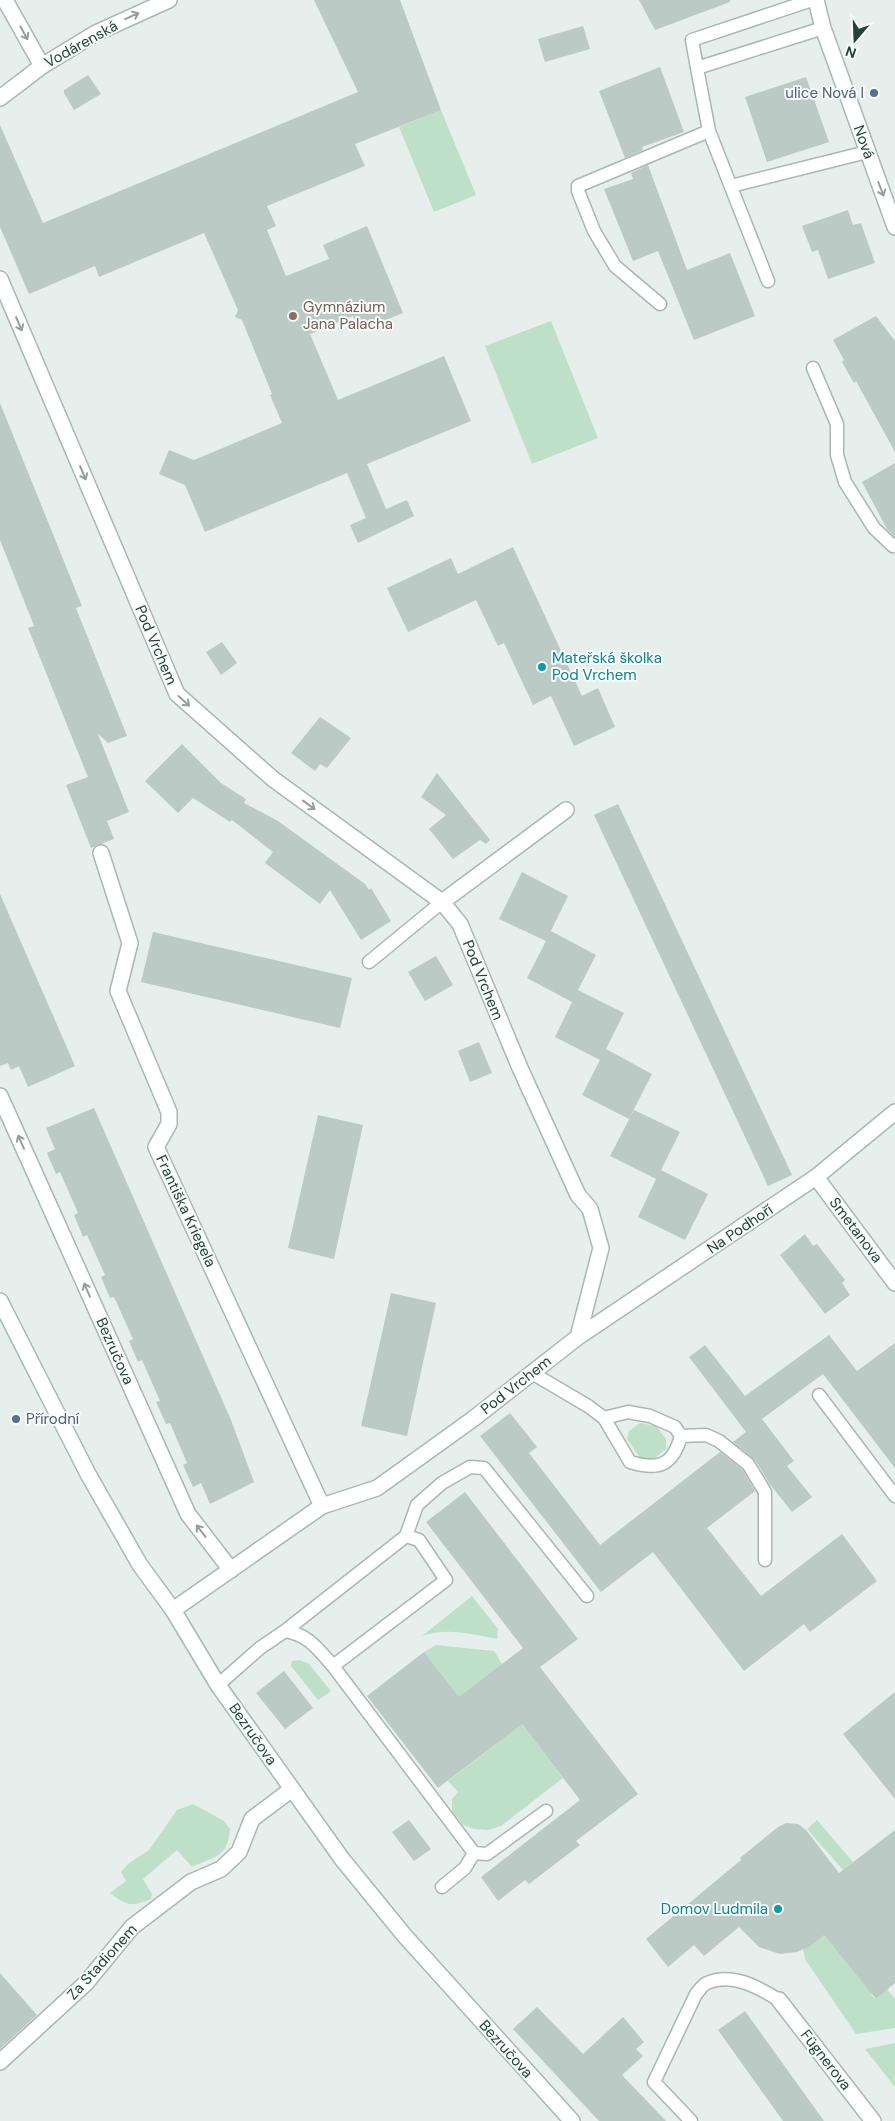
<svg xmlns="http://www.w3.org/2000/svg" width="895" height="2121" viewBox="0 0 895 2121" font-family="'DM Sans',sans-serif">
<rect width="100%" height="100%" fill="#e6efeb"/>
<path fill="#bfe0c8" d="M 441,110 L 476,195 L 434,212 L 399,127 Z
M 551,321 L 598,438 L 532,464 L 485,346 Z
M 640,1423 L 656,1426 L 666,1439 L 666,1449 L 652,1460 L 640,1458 L 627,1439 L 629,1431 Z
M 472,1596 L 498,1629 L 497,1639 C 472,1634 447,1627 422,1636 Z
M 436,1645 L 494,1651 L 502,1664 L 466,1707 L 424,1652 Z
M 299,1660 L 308,1663 L 331,1691 L 318,1700 L 291,1666 L 292,1661 Z
M 515,1715 L 563,1778 L 501,1826 L 488,1830 L 474,1829 L 463,1825 L 452,1811 L 452,1799 L 458,1792 L 448,1781 L 495,1745 Z
M 193,1804 L 224,1821 L 230,1829 C 228,1857 216,1856 192,1867 L 177,1850 L 143,1879 L 152,1894 L 151,1899 C 132,1907 127,1906 110,1893 L 126,1881 L 121,1872 L 128,1864 L 149,1850 L 177,1810 Z
M 817,1820 L 853,1862 L 843,1870 L 807,1829 Z
M 824,1935 L 871,1992 L 872,1996 L 876,1999 L 887,1989 L 895,1999 L 895,2028 L 856,2034 L 805,1959 L 803,1949 Z
M 895,2043 L 895,2087 L 865,2049 Z"/>
<path fill="#bbcac4" d="M 314,0 L 400,0 L 441,110 L 355,144 L 365,166 L 267,206 L 276,226 L 267,230 L 286,276 L 329,259 L 323,245 L 367,226 L 403,313 L 359,331 L 353,316 L 310,334 L 338,400 L 444,356 L 471,421 L 367,464 L 386,509 L 407,500 L 414,516 L 358,543 L 350,525 L 366,518 L 347,473 L 205,532 L 185,485 L 159,474 L 169,450 L 194,460 L 282,423 L 270,395 L 272,394 L 242,320 L 235,317 L 238,310 L 204,233 L 99,277 L 95,266 L 29,294 L 0,227 L 0,125 L 43,223 L 358,92 Z
M 639,0 L 730,0 L 730,2 L 655,30 Z
M 583,26 L 590,49 L 545,62 L 538,39 Z
M 660,67 L 684,132 L 642,147 L 643,150 L 625,158 L 599,91 Z
M 88,75 L 101,94 L 74,110 L 64,93 L 64,90 Z
M 806,77 L 829,142 L 767,162 L 745,97 Z
M 648,165 L 687,270 L 730,253 L 755,316 L 694,340 L 658,251 L 633,261 L 604,189 L 633,179 L 631,173 Z
M 848,210 L 853,225 L 861,223 L 875,263 L 828,279 L 818,250 L 812,252 L 802,226 Z
M 876,316 L 895,341 L 895,452 L 856,381 L 854,383 L 842,362 L 844,360 L 833,340 Z
M 0,403 L 82,606 L 76,608 L 127,736 L 108,743 L 98,734 L 129,812 L 107,821 L 114,839 L 91,848 L 66,785 L 88,777 L 28,628 L 34,626 L 0,540 Z
M 895,463 L 895,537 L 887,529 L 862,482 Z
M 513,547 L 582,696 L 598,688 L 615,727 L 574,746 L 551,696 L 533,705 L 504,643 L 498,646 L 476,600 L 408,632 L 387,588 L 451,558 L 458,574 Z
M 222,642 L 237,663 L 221,675 L 206,652 Z
M 320,717 L 351,738 L 327,768 L 320,764 L 315,771 L 291,753 Z
M 182,744 L 221,783 L 246,799 L 244,803 L 278,821 L 365,884 L 369,890 L 371,888 L 391,921 L 361,940 L 330,890 L 320,904 L 265,863 L 273,852 L 232,820 L 230,822 L 193,798 L 178,813 L 145,781 Z
M 437,773 L 490,840 L 486,844 L 480,840 L 453,859 L 429,829 L 446,815 L 421,797 Z
M 618,804 L 792,1175 L 768,1186 L 594,815 Z
M 522,872 L 568,896 L 546,941 L 499,919 Z
M 0,894 L 75,1066 L 28,1087 L 19,1066 L 11,1070 L 8,1063 L 0,1066 Z
M 551,931 L 596,955 L 578,990 L 624,1013 L 606,1049 L 652,1074 L 629,1119 L 582,1095 L 600,1060 L 555,1037 L 572,1002 L 527,978 Z
M 153,932 L 352,978 L 340,1028 L 141,982 Z
M 436,956 L 453,985 L 425,1001 L 408,972 Z
M 479,1042 L 492,1073 L 470,1082 L 458,1051 Z
M 94,1108 L 231,1420 L 254,1482 L 210,1504 L 201,1483 L 193,1487 L 183,1465 L 187,1463 L 170,1423 L 166,1424 L 156,1402 L 160,1401 L 142,1360 L 138,1362 L 129,1341 L 133,1339 L 114,1297 L 110,1298 L 101,1277 L 105,1275 L 87,1235 L 83,1237 L 74,1215 L 78,1213 L 60,1172 L 56,1174 L 47,1153 L 55,1149 L 46,1128 Z
M 634,1110 L 680,1132 L 661,1170 L 708,1194 L 685,1240 L 638,1217 L 656,1179 L 610,1156 Z
M 318,1115 L 363,1125 L 334,1259 L 288,1248 Z
M 805,1234 L 813,1246 L 817,1244 L 845,1280 L 842,1283 L 850,1295 L 825,1314 L 780,1255 Z
M 391,1293 L 436,1303 L 407,1436 L 361,1426 Z
M 829,1335 L 857,1371 L 895,1343 L 895,1468 L 823,1374 L 762,1419 L 794,1461 L 787,1466 L 812,1497 L 792,1512 L 769,1483 L 755,1460 L 733,1442 L 746,1432 L 689,1357 L 705,1345 L 745,1396 Z
M 510,1413 L 537,1447 L 529,1453 L 600,1545 L 720,1452 L 742,1469 L 755,1491 L 707,1528 L 761,1596 L 842,1534 L 877,1581 L 810,1632 L 804,1624 L 744,1671 L 653,1552 L 601,1592 L 480,1436 Z
M 465,1492 L 578,1639 L 540,1667 L 638,1794 L 576,1841 L 580,1845 L 529,1884 L 525,1880 L 498,1901 L 481,1877 L 580,1800 L 522,1724 L 438,1788 L 367,1696 L 424,1652 L 459,1697 L 523,1648 L 426,1522 Z
M 284,1671 L 313,1708 L 285,1729 L 256,1693 Z
M 895,1692 L 895,1799 L 843,1734 Z
M 409,1820 L 431,1849 L 414,1861 L 392,1832 Z
M 786,1823 L 798,1824 L 806,1830 L 839,1873 L 895,1830 L 895,1983 L 876,1999 L 824,1935 L 810,1946 L 797,1952 L 780,1954 L 759,1947 L 739,1927 L 704,1956 L 694,1945 L 668,1967 L 646,1939 L 741,1860 L 740,1858 L 778,1827 Z
M 0,1973 L 37,2015 L 0,2049 Z
M 537,2007 L 583,2054 L 623,2017 L 644,2042 L 636,2049 L 643,2056 L 622,2075 L 666,2121 L 599,2121 L 513,2029 Z
M 745,2011 L 796,2082 L 824,2121 L 783,2121 L 718,2030 Z"/>
<g fill="none" stroke-linecap="round" stroke-linejoin="round">
<defs>
<path id="lane" d="M 697,68 L 692,40 L 812,0
M 731,186 L 867,152
M 768,281 L 709,131 L 697,68 L 823,28
M 660,304 L 615,266 L 594,231 L 578,191 L 578,186 L 709,131
M 813,368 L 837,424 L 837,455 L 845,482 L 874,528 L 893,546 L 895,545
M 369,962 L 442,902
M 532,1373 L 588,1406 L 604,1418 L 630,1462 C 659,1471 673,1465 681,1436
M 819,1395 L 895,1496
M 604,1418 L 628,1412 L 650,1416 L 675,1427 L 681,1436
M 681,1436 L 706,1435 L 719,1441 L 748,1464 L 765,1492 L 765,1560
M 285,1631 L 406,1536 L 417,1505 L 442,1483 L 470,1467 L 484,1468 L 587,1596
M 333,1666 L 446,1580 L 419,1540 L 406,1536
M 218,1685 L 260,1648 L 285,1631 C 309,1635 317,1648 333,1666 L 474,1853 L 487,1854 L 546,1811
M 442,1887 L 465,1868 L 474,1853
M 691,2121 L 654,2082 L 696,1994 C 699,1991 703,1984 707,1983 C 732,1972 758,1987 779,2000"/>
<path id="street" d="M 5,0 L 42,66
M 816,0 L 823,28 L 895,227
M 0,98 L 42,66 L 96,33 L 169,0
M 0,279 L 177,694 L 273,779 L 442,902 L 460,924 L 520,1068 L 578,1195 L 590,1209 L 601,1248 L 578,1337
M 101,853 L 130,943 L 118,991 L 169,1112 L 169,1124 L 156,1147 L 322,1506
M 442,902 L 566,810
M 0,1096 L 188,1514 L 231,1570
M 816,1177 L 895,1283
M 173,1610 L 322,1506 L 377,1488 L 473,1419 L 578,1337 L 816,1177 L 895,1112
M 779,2000 L 873,2121
M 0,2062 L 86,1983 L 132,1927 L 191,1882 L 221,1869 L 239,1852 L 252,1819 L 292,1789"/>
<path id="secondary" d="M 0,1301 L 88,1474 L 140,1565 L 173,1610 L 218,1685 L 342,1859 L 404,1935 L 572,2121"/>
</defs>
<use href="#lane" stroke="#a8b8b2" stroke-width="15"/>
<use href="#street" stroke="#a8b8b2" stroke-width="18"/>
<use href="#secondary" stroke="#a4bbb3" stroke-width="18"/>
<use href="#lane" stroke="#fff" stroke-width="12"/>
<use href="#street" stroke="#fff" stroke-width="15"/>
<use href="#secondary" stroke="#fff" stroke-width="15"/>
</g>
<defs><path id="oneway-shaft" d="M-6 0H5M1.5-3L5.5 0L1.5 3" fill="none" stroke-width="1.6" stroke-linecap="round" stroke-linejoin="round" transform="scale(1.25)"/></defs>
<g stroke="#92a09c">
<use href="#oneway-shaft" transform="translate(132 16) rotate(-24)"/>
<use href="#oneway-shaft" transform="translate(24 33) rotate(61)"/>
<use href="#oneway-shaft" transform="translate(881 189) rotate(69)"/>
<use href="#oneway-shaft" transform="translate(19 324) rotate(67)"/>
<use href="#oneway-shaft" transform="translate(83 473) rotate(67)"/>
<use href="#oneway-shaft" transform="translate(184 701) rotate(42)"/>
<use href="#oneway-shaft" transform="translate(309 805) rotate(36)"/>
<use href="#oneway-shaft" transform="translate(21 1142) rotate(-114)"/>
<use href="#oneway-shaft" transform="translate(87 1290) rotate(-114)"/>
<use href="#oneway-shaft" transform="translate(201 1531) rotate(-128)"/>
</g>
<g fill="#5c6f8a" stroke="#f7fbf9" stroke-width="2">
<circle cx="874" cy="93" r="5"/>
<circle cx="16" cy="1419" r="5"/>
</g>
<circle fill="#8d6e63" stroke="#f7fbf9" stroke-width="2" cx="293" cy="316" r="5"/>
<g fill="#0f9aa8" stroke="#f7fbf9" stroke-width="2">
<circle cx="542" cy="667" r="5"/>
<circle cx="778" cy="1909" r="5"/>
</g>
<g text-anchor="middle" dominant-baseline="central" stroke-width="4" stroke-linejoin="round" paint-order="stroke">
<g font-size="15" fill="#24423a" stroke="#f7fbf9">
<text transform="translate(81 44) rotate(-29)">Vodárenská</text>
<text transform="translate(864 142) rotate(70)">Nová</text>
<text transform="translate(156 645) rotate(67)">Pod Vrchem</text>
<text transform="translate(483 980) rotate(68)">Pod Vrchem</text>
<text transform="translate(186 1211) rotate(65)">Františka Kriegela</text>
<text transform="translate(740 1229) rotate(-34)">Na Podhoří</text>
<text transform="translate(856 1230) rotate(53)">Smetanova</text>
<text transform="translate(115 1351) rotate(66)">Bezručova</text>
<text transform="translate(516 1385) rotate(-38)">Pod Vrchem</text>
<text transform="translate(253 1734) rotate(55)">Bezručova</text>
<text transform="translate(102 1962) rotate(-48)">Za Stadionem</text>
<text transform="translate(506 2049) rotate(48)">Bezručova</text>
<text transform="translate(826 2060) rotate(52)">Fügnerova</text>
</g>
<g font-size="15" fill="#4e5e75" stroke="#f7fbf9" text-anchor="end">
<text x="864" y="93">ulice Nová I</text>
<text x="26" y="1419" text-anchor="start">Přírodní</text>
</g>
<g font-size="15" fill="#785e54" stroke="#f7fbf9" text-anchor="start">
<text x="303" y="307">Gymnázium<tspan x="303" dy="17">Jana Palacha</tspan></text>
</g>
<g font-size="15" fill="#0d838f" stroke="#f7fbf9" text-anchor="start">
<text x="552" y="658">Mateřská školka<tspan x="552" dy="17">Pod Vrchem</tspan></text>
<text x="768" y="1909" text-anchor="end">Domov Ludmila</text>
</g>
</g>
<g transform="translate(855 40) rotate(199)" stroke="#f7fbf9" stroke-width="4" paint-order="stroke">
<path d="M0-4L9 19L0 12L-9 19Z" fill="#24423a"/>
<text y="-8" font-size="14" font-weight="bold" text-anchor="middle" fill="#24423a">N</text>
</g>
</svg>
